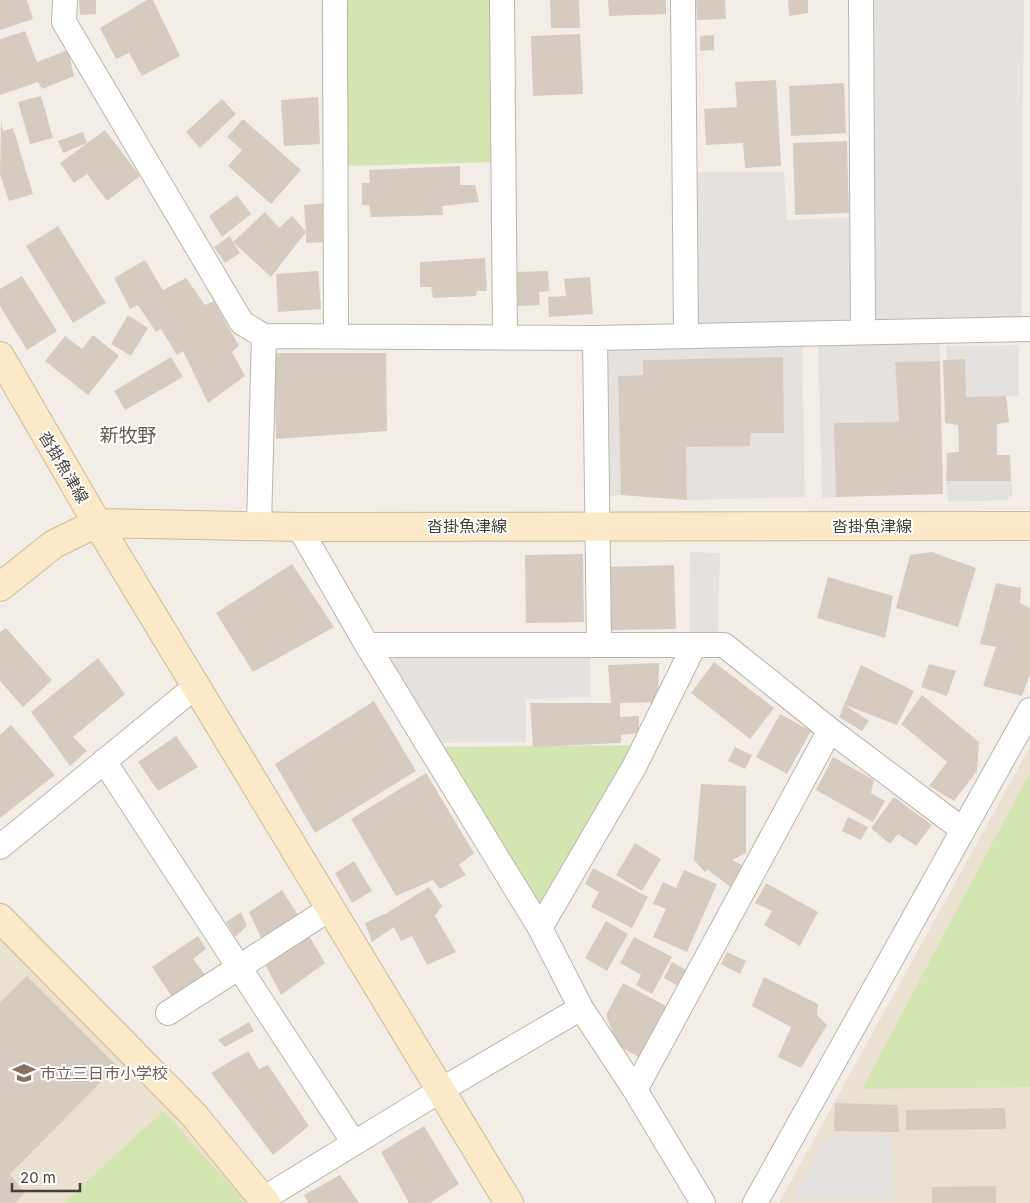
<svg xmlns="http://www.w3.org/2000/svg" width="1030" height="1203" viewBox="0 0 1030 1203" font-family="Inter,'Noto Sans JP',sans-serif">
<rect width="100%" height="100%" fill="#f2eee7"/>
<path fill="#ebe1d1" d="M 1030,747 L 1030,1203 L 779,1203 L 819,1130 Z
M 0,933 L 179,1116 L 250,1203 L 0,1203 Z"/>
<path fill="#d3e5b1" d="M 345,0 L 491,0 L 494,162 L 348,166 Z
M 634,745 L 538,910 L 439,747 Z
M 1030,772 L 1030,1087 L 862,1089 Z
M 163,1111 L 239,1195 L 244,1203 L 64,1203 Z"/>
<path fill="#e4e1df" d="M 870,0 L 1024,0 L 1021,317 L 872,319 Z
M 694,172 L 784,172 L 787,220 L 851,217 L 851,321 L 697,324 Z
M 939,341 L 940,361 L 895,362 L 899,422 L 835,423 L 836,497 L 822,498 L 818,343 Z
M 802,342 L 805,497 L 687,500 L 686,447 L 750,433 L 784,433 L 782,358 L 643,360 L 643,375 L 618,376 L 621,495 L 608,496 L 605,345 Z
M 1019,345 L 1019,396 L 966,397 L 964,359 L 947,360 L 946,346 Z
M 946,481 L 1011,481 L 1013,494 L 1006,500 L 948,502 Z
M 690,552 L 720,553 L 718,636 L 689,636 Z
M 590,651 L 591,697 L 526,699 L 526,742 L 437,743 L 389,664 L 394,655 Z
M 828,1134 L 892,1136 L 893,1198 L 792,1198 Z"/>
<path fill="#d7cbc0" d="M 0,0 L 27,0 L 33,19 L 0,30 Z
M 79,0 L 96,0 L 96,14 L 80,15 Z
M 147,0 L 153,0 L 180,56 L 142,76 L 129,53 L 116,59 L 100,28 Z
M 550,0 L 579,0 L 580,28 L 551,28 Z
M 608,0 L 666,0 L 666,14 L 609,16 Z
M 696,0 L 725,0 L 726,19 L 697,20 Z
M 788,0 L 808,0 L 808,13 L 789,16 Z
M 25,31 L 37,62 L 68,50 L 74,76 L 42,89 L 38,82 L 0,95 L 0,39 Z
M 580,34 L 583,94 L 533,96 L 531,36 Z
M 714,35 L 714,50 L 700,51 L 700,36 Z
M 776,80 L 781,166 L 745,168 L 743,143 L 706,145 L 704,109 L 737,107 L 735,82 Z
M 844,83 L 846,133 L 791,136 L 789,86 Z
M 41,96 L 53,138 L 30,144 L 18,102 Z
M 318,97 L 320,144 L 284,146 L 281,100 Z
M 222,99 L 236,114 L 200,148 L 186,132 Z
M 243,119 L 301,170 L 271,204 L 228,166 L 242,150 L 227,137 Z
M 1,121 L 3,131 L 13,128 L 33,194 L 9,201 L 0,174 Z
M 105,130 L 140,176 L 107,201 L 87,174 L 74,183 L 60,163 Z
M 83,132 L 87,143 L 63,153 L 58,141 Z
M 847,141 L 849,213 L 795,215 L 793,143 Z
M 460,166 L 460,185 L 475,185 L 479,202 L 442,206 L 443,215 L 371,217 L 369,205 L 362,205 L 362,183 L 370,183 L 369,170 Z
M 237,195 L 251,214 L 222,237 L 209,216 Z
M 325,203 L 328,242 L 306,243 L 306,232 L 271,277 L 233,242 L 240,253 L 225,263 L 214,247 L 230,236 L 233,242 L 265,212 L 279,228 L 292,216 L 306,232 L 304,205 Z
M 58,226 L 106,303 L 73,323 L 26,246 Z
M 485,258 L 487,291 L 477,291 L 476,296 L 433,298 L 431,287 L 420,287 L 420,262 Z
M 145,260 L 163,290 L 186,278 L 205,305 L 214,301 L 239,346 L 232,352 L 245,376 L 208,403 L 183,351 L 177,355 L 161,329 L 156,332 L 138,305 L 130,309 L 114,278 Z
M 318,271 L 321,309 L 278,312 L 276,274 Z
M 548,271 L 549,291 L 539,292 L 540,305 L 518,306 L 516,272 Z
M 22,276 L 57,331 L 27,350 L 0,306 L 0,289 Z
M 590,277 L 593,314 L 549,317 L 548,297 L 566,296 L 564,279 Z
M 128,315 L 148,328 L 131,356 L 111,344 Z
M 93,335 L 119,356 L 88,395 L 45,361 L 65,336 L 82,349 Z
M 274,353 L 386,353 L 387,431 L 276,439 Z
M 171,357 L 183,377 L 125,410 L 114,391 Z
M 783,357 L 784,433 L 750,433 L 750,446 L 686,447 L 687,500 L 621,495 L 618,376 L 643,375 L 643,360 Z
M 965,359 L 966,397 L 1006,396 L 1009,422 L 997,424 L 997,455 L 1010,455 L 1011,481 L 946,481 L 947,453 L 959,452 L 958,425 L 945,423 L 943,360 Z
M 940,361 L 943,494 L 836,497 L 834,423 L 899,422 L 895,362 Z
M 932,552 L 976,568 L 958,627 L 896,608 L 910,555 Z
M 583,554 L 584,622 L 526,623 L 525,555 Z
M 292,564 L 334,627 L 253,672 L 216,613 Z
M 674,565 L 676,629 L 611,630 L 609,567 Z
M 828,577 L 893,596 L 885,638 L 817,618 Z
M 996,583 L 1021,588 L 1020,603 L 1030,608 L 1030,674 L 1022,696 L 983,686 L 996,647 L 980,644 Z
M 6,628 L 52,680 L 23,707 L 0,681 L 0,632 Z
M 98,658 L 125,694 L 73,737 L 87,751 L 70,766 L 31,712 Z
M 714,662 L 774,708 L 750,739 L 691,693 Z
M 659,663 L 658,702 L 620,703 L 620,717 L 639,716 L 639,733 L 621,735 L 621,743 L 533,747 L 530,703 L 611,703 L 608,665 Z
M 929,664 L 956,671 L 947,696 L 921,687 Z
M 861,665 L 914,691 L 897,725 L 845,705 L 869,721 L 862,731 L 839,717 Z
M 922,695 L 979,742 L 977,771 L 954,801 L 929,786 L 947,762 L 901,724 Z
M 374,701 L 416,771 L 315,833 L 275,764 Z
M 780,714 L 811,731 L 787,774 L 756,757 Z
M 11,725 L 55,775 L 0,818 L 0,735 Z
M 176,736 L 198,767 L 158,791 L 138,762 Z
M 735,747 L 752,755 L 745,769 L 728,761 Z
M 833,757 L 874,780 L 871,793 L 885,801 L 873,822 L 816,790 Z
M 426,773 L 474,853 L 459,865 L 466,875 L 440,889 L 433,880 L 396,896 L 351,819 Z
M 701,784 L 746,786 L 746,853 L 732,860 L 742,865 L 732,888 L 708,870 L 705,872 L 694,860 Z
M 894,797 L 932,825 L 916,846 L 898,834 L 890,844 L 871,828 Z
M 848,817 L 868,827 L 861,840 L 842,831 Z
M 635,843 L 661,859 L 642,891 L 616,875 Z
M 354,861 L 372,891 L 352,903 L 335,873 Z
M 593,868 L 648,897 L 632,928 L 591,907 L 599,892 L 585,884 Z
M 684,870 L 717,884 L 687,952 L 653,937 L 666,909 L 653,904 L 663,882 L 676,888 Z
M 766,883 L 818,912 L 800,946 L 764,925 L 772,911 L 755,903 Z
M 429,887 L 442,906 L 435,916 L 456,952 L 427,965 L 412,936 L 401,941 L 394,927 L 372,942 L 365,923 L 387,913 Z
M 282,890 L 298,915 L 262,940 L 249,912 Z
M 241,912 L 247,926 L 235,937 L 226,922 Z
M 606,921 L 628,934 L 607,971 L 585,958 Z
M 308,934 L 325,963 L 281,995 L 263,960 Z
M 198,936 L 206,949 L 193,959 L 206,976 L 173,998 L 152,967 Z
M 634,937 L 672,957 L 652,994 L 636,985 L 641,975 L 620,963 Z
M 727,952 L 746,961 L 740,974 L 721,964 Z
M 672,962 L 686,970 L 678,986 L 664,978 Z
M 27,976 L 117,1066 L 10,1174 L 25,1193 L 15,1203 L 0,1203 L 0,1002 Z
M 764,977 L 818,1004 L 817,1015 L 827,1025 L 801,1068 L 778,1057 L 791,1027 L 752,1006 Z
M 623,983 L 666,1006 L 639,1057 L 618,1046 L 606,1015 Z
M 249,1022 L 254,1031 L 225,1047 L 218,1040 Z
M 248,1051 L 259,1069 L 268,1065 L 309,1126 L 273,1155 L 211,1073 Z
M 835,1103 L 898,1105 L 899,1132 L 834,1131 Z
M 1005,1108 L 1006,1129 L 906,1130 L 906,1110 Z
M 424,1126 L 459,1184 L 430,1203 L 409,1203 L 381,1152 Z
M 340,1175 L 359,1203 L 308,1203 L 304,1195 Z
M 996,1186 L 996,1203 L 932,1203 L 932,1187 Z"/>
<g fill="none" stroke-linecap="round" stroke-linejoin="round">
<defs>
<path id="street" d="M 65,0 L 64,22 L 242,323 L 264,336 L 595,338 L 1030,329
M 335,0 L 336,336
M 502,0 L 505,337
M 683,0 L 686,334
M 861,0 L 863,332
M 595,338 L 599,645
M 259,526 L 264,336
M 299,527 L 367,645 L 540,928 L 581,1008 L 635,1090 L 703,1203
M 367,645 L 724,645 L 830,730 L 963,830
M 104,761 L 354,1143
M 0,847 L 196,686
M 540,928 L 634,767 L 694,646
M 168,1013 L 331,908
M 635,1090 L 830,730
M 263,1199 L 441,1090 L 581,1008
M 755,1203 L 1030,710"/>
<path id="secondary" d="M 0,356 L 97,523 L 299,527 L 1030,526
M 0,587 L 54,544 L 97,523 L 509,1203
M 0,918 L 193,1114 L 266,1203"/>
</defs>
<use href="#street" stroke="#bdb4aa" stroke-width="26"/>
<use href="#secondary" stroke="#d0bb98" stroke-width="30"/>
<use href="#street" stroke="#fff" stroke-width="24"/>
<use href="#secondary" stroke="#fce9c8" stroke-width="28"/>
</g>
<defs>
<symbol id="school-bare" viewBox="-9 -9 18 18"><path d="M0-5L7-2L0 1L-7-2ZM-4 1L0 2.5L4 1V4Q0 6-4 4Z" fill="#8d6e63" stroke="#fff" stroke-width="2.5" paint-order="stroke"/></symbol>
</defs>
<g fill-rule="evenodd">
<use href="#school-bare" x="8" y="1057" width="32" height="32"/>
</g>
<g text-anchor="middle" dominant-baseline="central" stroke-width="4" stroke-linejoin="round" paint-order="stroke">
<g font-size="16" fill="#453e36" stroke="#fff">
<text transform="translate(64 467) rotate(59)">沓掛魚津線</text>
<text x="467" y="526">沓掛魚津線</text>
<text x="872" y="526">沓掛魚津線</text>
</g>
<g font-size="16" fill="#785e54" stroke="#fff" text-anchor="start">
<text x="40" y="1073">市立三日市小学校</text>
</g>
<g font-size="19" fill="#675a4e" stroke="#fff">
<text x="128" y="435">新牧野</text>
</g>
</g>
<path d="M12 1183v8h68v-8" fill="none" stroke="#453e36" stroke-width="2.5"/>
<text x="20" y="1183" font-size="15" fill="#453e36" stroke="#ffffff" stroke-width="4" paint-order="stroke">20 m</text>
</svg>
